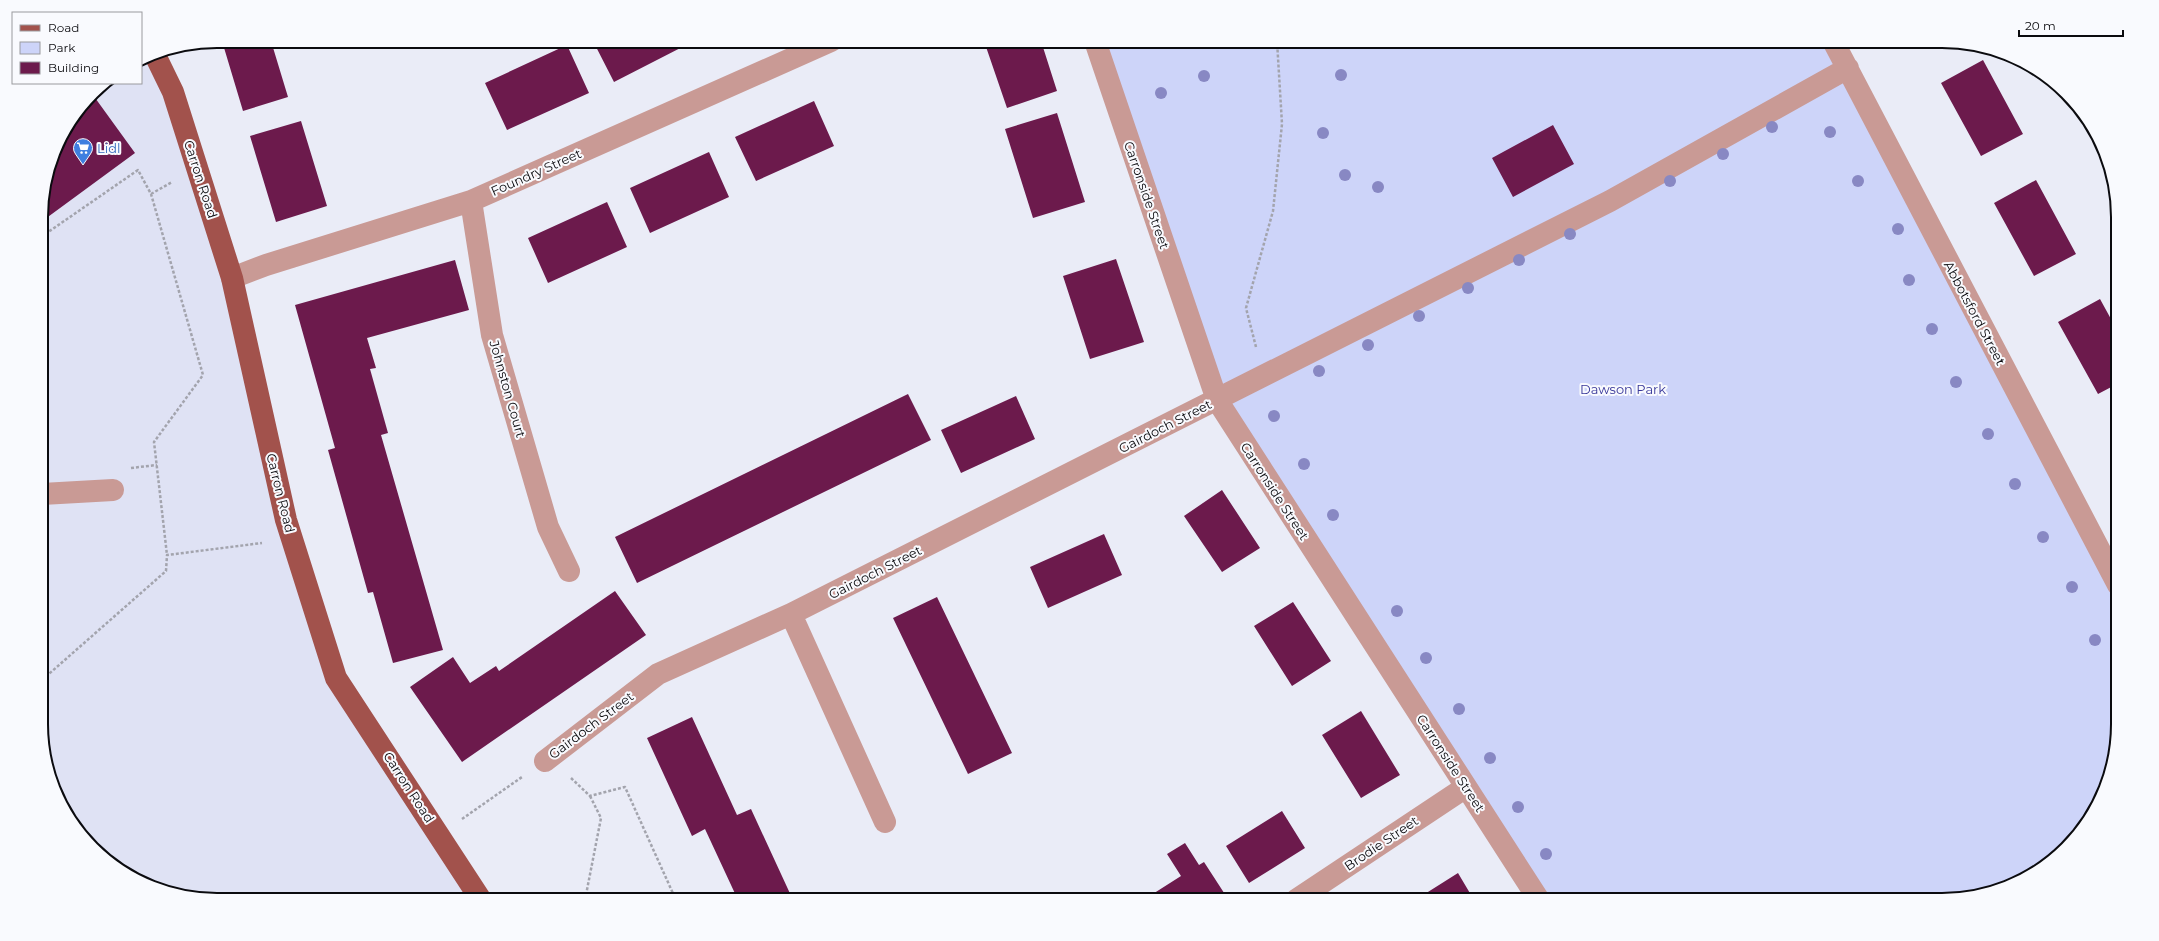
<svg xmlns="http://www.w3.org/2000/svg" width="2159" height="941" viewBox="0 0 2159 941" font-family="Montserrat,sans-serif">
<rect width="100%" height="100%" fill="#eaecf7"/>
<path fill="#dfe2f4" d="M 150,54 L 173,92 L 336,678 L 481,900 L 217,900 L 150,887 L 110,864 L 78,831 L 54,792 L 43,747 L 41,205 L 59,139 L 101,85 L 104,83 L 141,83 L 141,60 Z"/>
<path fill="#cdd4f9" d="M 1095,41 L 1833,41 L 2118,585 L 2118,724 L 2105,791 L 2081,831 L 2040,870 L 1999,891 L 1953,900 L 1539,900 L 1217,400 Z"/>
<path fill="#6c1a4c" d="M 222,41 L 271,41 L 288,97 L 243,111 Z
M 593,41 L 694,41 L 614,82 Z
M 984,41 L 1041,41 L 1057,91 L 1007,108 Z
M 567,45 L 589,93 L 507,130 L 485,83 Z
M 1983,60 L 2023,134 L 1981,156 L 1941,83 Z
M 93,95 L 135,153 L 41,222 L 41,205 L 59,139 Z
M 814,101 L 834,146 L 756,181 L 735,137 Z
M 1057,113 L 1085,202 L 1033,218 L 1005,129 Z
M 301,121 L 327,206 L 276,222 L 250,136 Z
M 1553,125 L 1574,164 L 1513,197 L 1492,158 Z
M 709,152 L 729,197 L 650,233 L 630,188 Z
M 2036,180 L 2076,254 L 2034,276 L 1994,203 Z
M 607,202 L 627,247 L 548,283 L 528,238 Z
M 1116,259 L 1144,342 L 1090,359 L 1063,276 Z
M 455,260 L 469,310 L 367,338 L 376,368 L 370,369 L 388,433 L 381,435 L 443,650 L 393,663 L 373,592 L 368,593 L 328,450 L 335,448 L 295,305 Z
M 2100,299 L 2117,330 L 2117,384 L 2098,394 L 2058,322 Z
M 908,394 L 931,440 L 637,583 L 615,537 Z
M 1016,396 L 1035,439 L 961,473 L 941,430 Z
M 1222,490 L 1260,548 L 1222,572 L 1184,516 Z
M 1104,534 L 1122,575 L 1048,608 L 1030,567 Z
M 615,591 L 646,635 L 462,762 L 410,687 L 453,657 L 470,683 L 496,666 L 499,671 Z
M 937,597 L 1012,753 L 968,774 L 893,618 Z
M 1293,602 L 1331,661 L 1292,686 L 1254,626 Z
M 1361,711 L 1400,775 L 1361,798 L 1322,735 Z
M 692,717 L 737,815 L 751,809 L 793,900 L 738,900 L 705,829 L 692,836 L 647,738 Z
M 1282,811 L 1305,848 L 1249,883 L 1226,846 Z
M 1185,843 L 1199,865 L 1204,862 L 1228,899 L 1150,900 L 1148,897 L 1181,876 L 1167,854 Z
M 1458,873 L 1474,900 L 1422,900 L 1420,897 Z"/>
<g fill="none" stroke-linecap="round" stroke-linejoin="round">
<path stroke="#a3a4ad" stroke-width="2.5" stroke-dasharray="3 2" stroke-linecap="butt" d="M 151,194 L 172,182
M 41,237 L 138,170 L 151,194 L 203,375 L 154,442 L 167,555
M 1256,347 L 1246,308 L 1273,211 L 1282,124 L 1277,41
M 131,468 L 157,465
M 42,680 L 166,571 L 167,555 L 262,543
M 571,778 L 590,796 L 625,787 L 676,900
M 462,819 L 522,777
M 585,900 L 601,818 L 590,796"/>
<path stroke="#c99a95" stroke-width="22" d="M 1095,41 L 1217,400 L 1539,900
M 1833,41 L 2118,585
M 471,201 L 492,335 L 548,527 L 569,571
M 232,278 L 266,265 L 471,201 L 831,41
M 42,494 L 113,490
M 791,614 L 885,822
M 545,761 L 658,674 L 791,614 L 1610,201 L 1848,68
M 1296,900 L 1466,787"/>
<path stroke="#a2524c" stroke-width="22" d="M 154,53 L 173,92 L 232,278 L 286,520 L 336,678 L 481,900"/>
</g>
<g fill="#8888c3">
<circle cx="1341" cy="75" r="6"/>
<circle cx="1204" cy="76" r="6"/>
<circle cx="1161" cy="93" r="6"/>
<circle cx="1772" cy="127" r="6"/>
<circle cx="1830" cy="132" r="6"/>
<circle cx="1323" cy="133" r="6"/>
<circle cx="1723" cy="154" r="6"/>
<circle cx="1345" cy="175" r="6"/>
<circle cx="1670" cy="181" r="6"/>
<circle cx="1858" cy="181" r="6"/>
<circle cx="1378" cy="187" r="6"/>
<circle cx="1898" cy="229" r="6"/>
<circle cx="1570" cy="234" r="6"/>
<circle cx="1519" cy="260" r="6"/>
<circle cx="1909" cy="280" r="6"/>
<circle cx="1468" cy="288" r="6"/>
<circle cx="1419" cy="316" r="6"/>
<circle cx="1932" cy="329" r="6"/>
<circle cx="1368" cy="345" r="6"/>
<circle cx="1319" cy="371" r="6"/>
<circle cx="1956" cy="382" r="6"/>
<circle cx="1274" cy="416" r="6"/>
<circle cx="1988" cy="434" r="6"/>
<circle cx="1304" cy="464" r="6"/>
<circle cx="2015" cy="484" r="6"/>
<circle cx="1333" cy="515" r="6"/>
<circle cx="2043" cy="537" r="6"/>
<circle cx="2072" cy="587" r="6"/>
<circle cx="1397" cy="611" r="6"/>
<circle cx="2095" cy="640" r="6"/>
<circle cx="1426" cy="658" r="6"/>
<circle cx="1459" cy="709" r="6"/>
<circle cx="1490" cy="758" r="6"/>
<circle cx="1518" cy="807" r="6"/>
<circle cx="1546" cy="854" r="6"/>
</g>
<defs>
<symbol id="supermarket-pin" viewBox="-11 -11 22 30"><path d="M0 17L-7.5 6A9.5 9.5 0 1 1 7.5 6Z" fill="#3f7fe0" stroke="#f9fafe"/><path d="M-6-5.5h2.5l.6 2H6L4.5 2H-2.5L-4.4-4H-6ZM-1.5 3.2a1.3 1.3 0 1 0 .1 0ZM3 3.2a1.3 1.3 0 1 0 .1 0Z" fill="#fff"/></symbol>
</defs>
<g fill-rule="evenodd">
<use href="#supermarket-pin" x="72" y="137" width="22" height="30"/>
</g>
<g text-anchor="middle" dominant-baseline="central" stroke-width="4" stroke-linejoin="round" paint-order="stroke">
<g font-size="13" fill="#366cbe" stroke="#f9fafe" text-anchor="start">
<text x="97" y="148">Lidl</text>
</g>
<g font-size="13" fill="#0b0b0f" stroke="#f9fafe">
<text transform="translate(536 172) rotate(-24)">Foundry Street</text>
<text transform="translate(201 179) rotate(72)">Carron Road</text>
<text transform="translate(1147 195) rotate(71)">Carronside Street</text>
<text transform="translate(1975 313) rotate(62)">Abbotsford Street</text>
<text transform="translate(508 389) rotate(74)">Johnston Court</text>
<text transform="translate(1165 426) rotate(-27)">Gairdoch Street</text>
<text transform="translate(1275 491) rotate(57)">Carronside Street</text>
<text transform="translate(281 493) rotate(76)">Carron Road</text>
<text transform="translate(875 572) rotate(-27)">Gairdoch Street</text>
<text transform="translate(591 725) rotate(-37)">Gairdoch Street</text>
<text transform="translate(1451 763) rotate(57)">Carronside Street</text>
<text transform="translate(409 787) rotate(57)">Carron Road</text>
<text transform="translate(1381 843) rotate(-34)">Brodie Street</text>
</g>
<g font-size="13" fill="#373699" stroke="#f9fafe">
<text x="1623" y="389">Dawson Park</text>
</g>
</g>
<path d="M0 0H2159V941H0ZM217 48H1942A169 169 0 0 1 2111 217V724A169 169 0 0 1 1942 893H217A169 169 0 0 1 48 724V217A169 169 0 0 1 217 48Z" fill="#f9fafe" fill-rule="evenodd"/>
<path fill="none" stroke="#0b0b0f" stroke-width="2" d="M217 48H1942A169 169 0 0 1 2111 217V724A169 169 0 0 1 1942 893H217A169 169 0 0 1 48 724V217A169 169 0 0 1 217 48Z"/>
<rect x="12" y="12" width="130" height="72" fill="#f9fafe" stroke="#9a9a9e"/>
<rect x="20" y="25" width="20" height="6" fill="#a2524c" stroke="#9a9a9e"/>
<text x="48" y="32" font-size="12" fill="#0b0b0f">Road</text>
<rect x="20" y="42" width="20" height="12" fill="#cdd4f9" stroke="#9a9a9e"/>
<text x="48" y="52" font-size="12" fill="#0b0b0f">Park</text>
<rect x="20" y="62" width="20" height="12" fill="#6c1a4c" stroke="#9a9a9e"/>
<text x="48" y="72" font-size="12" fill="#0b0b0f">Building</text>
<path d="M2019 30v6h104v-6" fill="none" stroke="#0b0b0f" stroke-width="2"/>
<text x="2025" y="30" font-size="12" fill="#0b0b0f" stroke="#f9fafe" stroke-width="3" paint-order="stroke">20 m</text>
</svg>
